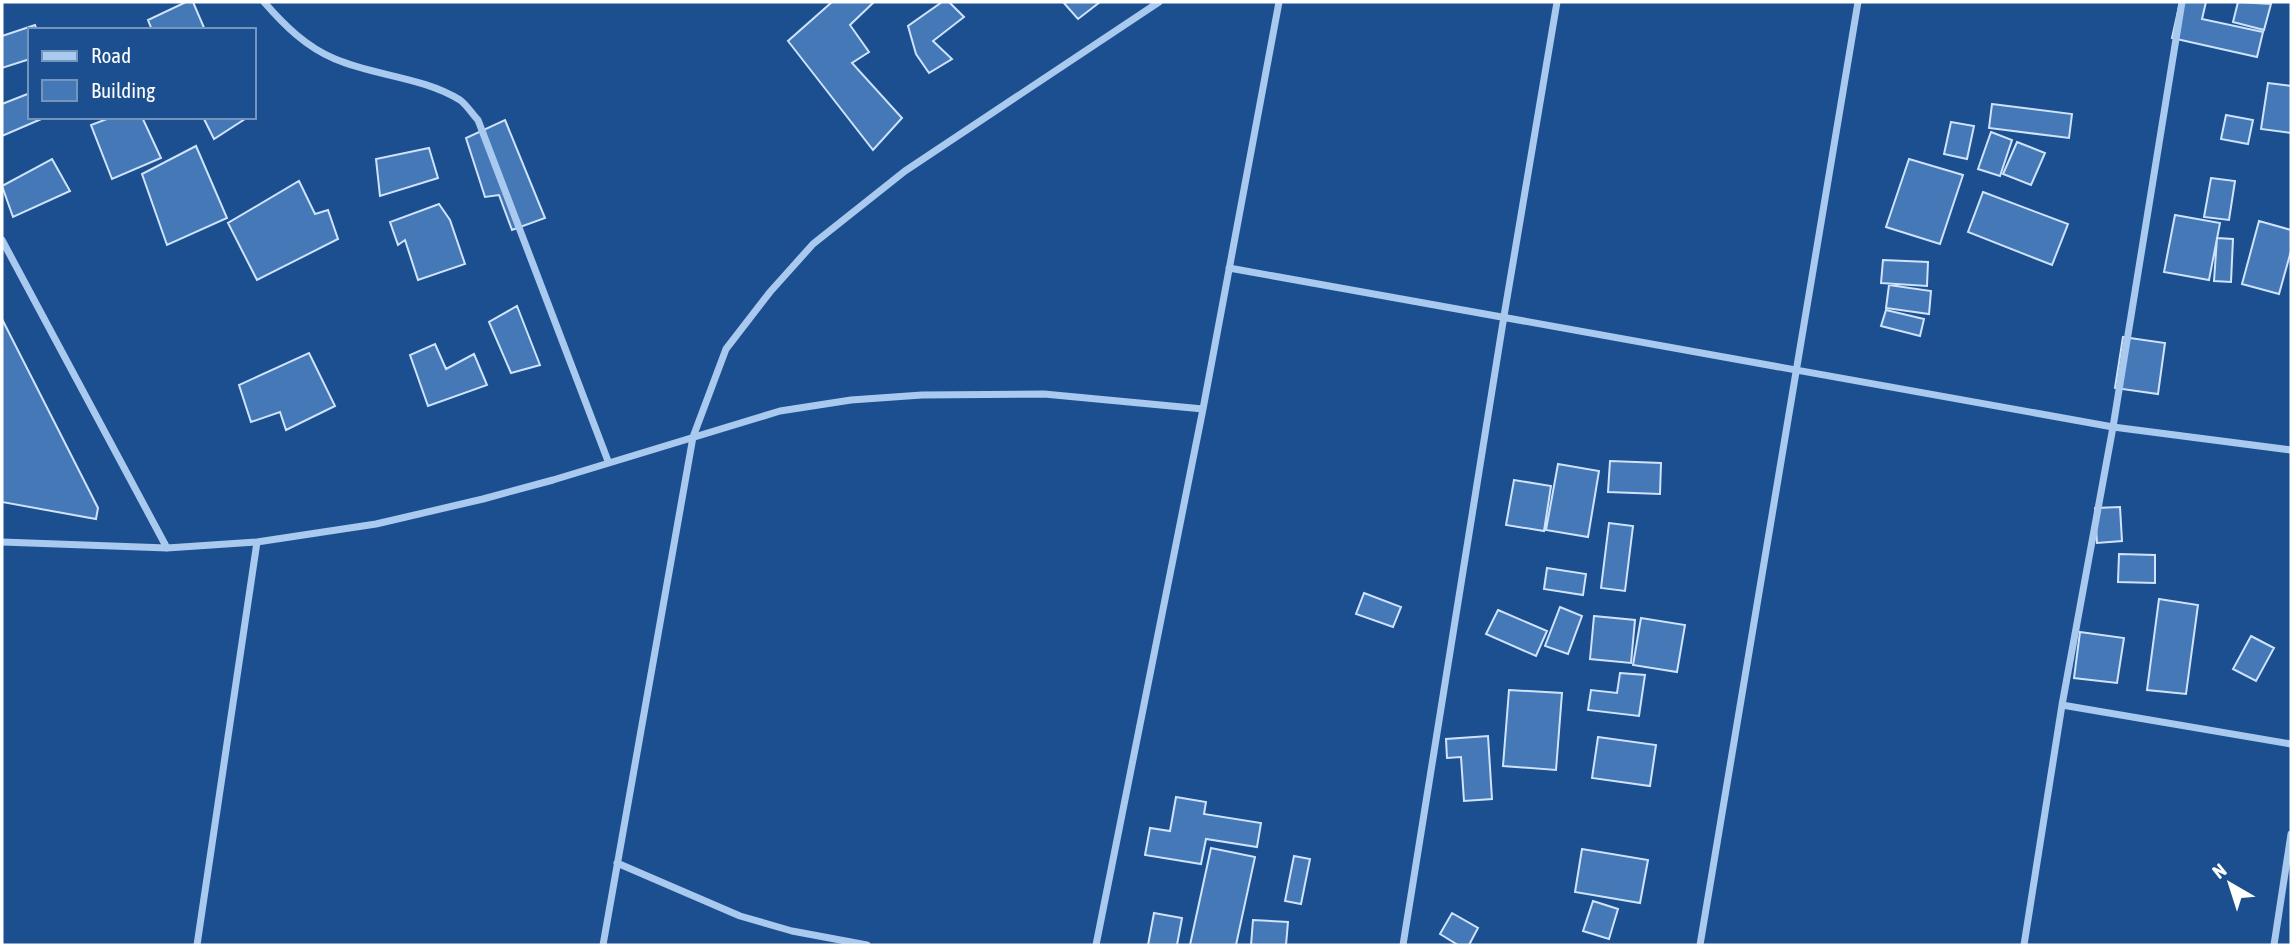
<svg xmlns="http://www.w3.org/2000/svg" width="2293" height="947" viewBox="0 0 2293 947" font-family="'Asap Condensed',sans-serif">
<rect width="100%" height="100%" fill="#1b4f8f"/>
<path fill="#4478b7" stroke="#cfe3fa" stroke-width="2" d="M 186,2 L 193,2 L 205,30 L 152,30 L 148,20 Z
M 832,2 L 874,2 L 850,25 L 869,52 L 852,63 L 902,118 L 873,150 L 788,41 Z
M 942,2 L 949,2 L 964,17 L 933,41 L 952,59 L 929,73 L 916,54 L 908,26 Z
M 1063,2 L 1100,2 L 1078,19 Z
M 2180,2 L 2206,2 L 2202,19 L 2263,32 L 2257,57 L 2172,38 Z
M 2238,2 L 2271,4 L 2264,30 L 2233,22 Z
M 35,25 L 37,30 L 30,30 L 30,59 L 2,68 L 2,36 Z
M 2268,83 L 2291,86 L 2291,133 L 2261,129 Z
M 30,93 L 30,117 L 46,117 L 2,136 L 2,104 Z
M 1992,104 L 2072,114 L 2069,138 L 1989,128 Z
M 2226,115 L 2253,120 L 2248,144 L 2221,139 Z
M 112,117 L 142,117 L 161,158 L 112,179 L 91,125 Z
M 203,117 L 248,117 L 214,139 Z
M 505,120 L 545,218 L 512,230 L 499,195 L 485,197 L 466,138 Z
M 1951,122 L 1974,126 L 1967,159 L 1944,154 Z
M 1991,132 L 2012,140 L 2000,176 L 1978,169 Z
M 2017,142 L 2045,153 L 2031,185 L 2003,174 Z
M 196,146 L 227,218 L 167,245 L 142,174 Z
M 429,148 L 438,178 L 380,196 L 376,159 Z
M 52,159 L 70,191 L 13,217 L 2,186 Z
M 1909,159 L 1963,175 L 1940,244 L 1886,227 Z
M 2211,178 L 2235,181 L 2229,220 L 2204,217 Z
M 299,181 L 315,214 L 328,210 L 338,239 L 257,280 L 228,223 Z
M 1983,192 L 2068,224 L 2052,265 L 1968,232 Z
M 439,204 L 450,220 L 465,264 L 418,280 L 405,240 L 398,245 L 390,222 Z
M 2175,215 L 2220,223 L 2209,280 L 2164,272 Z
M 2259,221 L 2291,230 L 2291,251 L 2279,294 L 2242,284 Z
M 2217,238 L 2233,239 L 2231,282 L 2214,281 Z
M 1883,260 L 1928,262 L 1927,286 L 1881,283 Z
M 1889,285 L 1931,291 L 1929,314 L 1886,308 Z
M 517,306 L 540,365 L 511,373 L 489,322 Z
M 1886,310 L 1924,319 L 1920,336 L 1881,326 Z
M 2,319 L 98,508 L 96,519 L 2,502 Z
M 2123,337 L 2165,343 L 2158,394 L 2115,388 Z
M 435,344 L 446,369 L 474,354 L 487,385 L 428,406 L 410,355 Z
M 309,353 L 335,406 L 286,430 L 280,412 L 251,422 L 239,385 Z
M 1610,461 L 1661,463 L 1660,494 L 1608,492 Z
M 1558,464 L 1599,471 L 1588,537 L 1546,530 Z
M 1514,480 L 1551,486 L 1544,531 L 1506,525 Z
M 2120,507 L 2122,541 L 2097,543 L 2095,508 Z
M 1609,523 L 1633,526 L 1625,591 L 1601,588 Z
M 2119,554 L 2155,555 L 2155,583 L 2118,582 Z
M 1547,568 L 1586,574 L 1583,595 L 1544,589 Z
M 1364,593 L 1401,607 L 1393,627 L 1356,614 Z
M 2159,599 L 2198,605 L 2186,694 L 2147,690 Z
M 1560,607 L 1582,616 L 1568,654 L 1545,646 Z
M 1498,610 L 1547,631 L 1536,656 L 1486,634 Z
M 1594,616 L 1635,620 L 1631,663 L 1590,659 Z
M 1641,618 L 1685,625 L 1677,672 L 1633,665 Z
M 2080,632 L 2124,638 L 2117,683 L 2074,678 Z
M 2251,636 L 2274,648 L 2256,681 L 2233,669 Z
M 1620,673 L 1645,675 L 1639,716 L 1588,710 L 1591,690 L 1617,693 Z
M 1509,690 L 1562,693 L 1556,770 L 1503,766 Z
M 1488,736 L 1492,799 L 1464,801 L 1461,757 L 1447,758 L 1446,739 Z
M 1598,737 L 1656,745 L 1650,786 L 1592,778 Z
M 1176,797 L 1206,802 L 1204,814 L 1261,823 L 1257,847 L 1206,839 L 1201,864 L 1145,855 L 1150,828 L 1170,831 Z
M 1211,848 L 1255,857 L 1236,945 L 1190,945 Z
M 1582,849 L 1648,860 L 1640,903 L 1575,892 Z
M 1294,856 L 1310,859 L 1301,904 L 1285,901 Z
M 1593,901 L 1618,909 L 1609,939 L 1583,931 Z
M 1154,913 L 1182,918 L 1177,945 L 1148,945 Z
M 1452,913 L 1478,928 L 1469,945 L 1458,945 L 1440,934 Z
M 1253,920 L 1288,922 L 1286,945 L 1251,945 Z"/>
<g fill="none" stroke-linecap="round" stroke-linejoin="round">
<path stroke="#a9c9ee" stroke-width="7" d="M 264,2 C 284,25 306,47 335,59 C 375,76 423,77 460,100 C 467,105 472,114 478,120 L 608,461
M 2,240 L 167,548
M 1229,268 L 2113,427 L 2291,450
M 2,542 L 167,548 L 257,542 L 376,524 L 483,499 L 553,480 L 780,411 L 851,400 L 922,395 L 1044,394 L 1203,409
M 2062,705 L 2291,744
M 617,863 L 740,916 L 792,931 L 867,945
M 197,945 L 257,542
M 603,945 L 693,437 L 726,349 L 770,292 L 813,244 L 905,171 L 1159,2
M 1096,945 L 1203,409 L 1279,2
M 1403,945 L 1504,316 L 1557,2
M 1700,945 L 1858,2
M 2024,945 L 2062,705 L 2113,427 L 2182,2
M 2274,945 L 2291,834"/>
</g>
<rect width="2293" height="947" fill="none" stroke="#ffffff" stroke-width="7"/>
<rect x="28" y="28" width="228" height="91" fill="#1b4f8f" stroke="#7695bc" stroke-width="2"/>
<rect x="42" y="51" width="35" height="10" fill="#a9c9ee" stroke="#7695bc" stroke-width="2"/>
<text x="91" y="63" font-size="21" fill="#ffffff">Road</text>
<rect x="42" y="80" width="35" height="21" fill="#4478b7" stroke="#7695bc" stroke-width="2"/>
<text x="91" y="98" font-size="21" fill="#ffffff">Building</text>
<g transform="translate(2230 884) rotate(321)" stroke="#1b4f8f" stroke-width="5" paint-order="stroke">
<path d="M0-5L12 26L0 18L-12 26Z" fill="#ffffff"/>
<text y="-10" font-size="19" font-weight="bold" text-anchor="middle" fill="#ffffff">N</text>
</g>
</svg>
